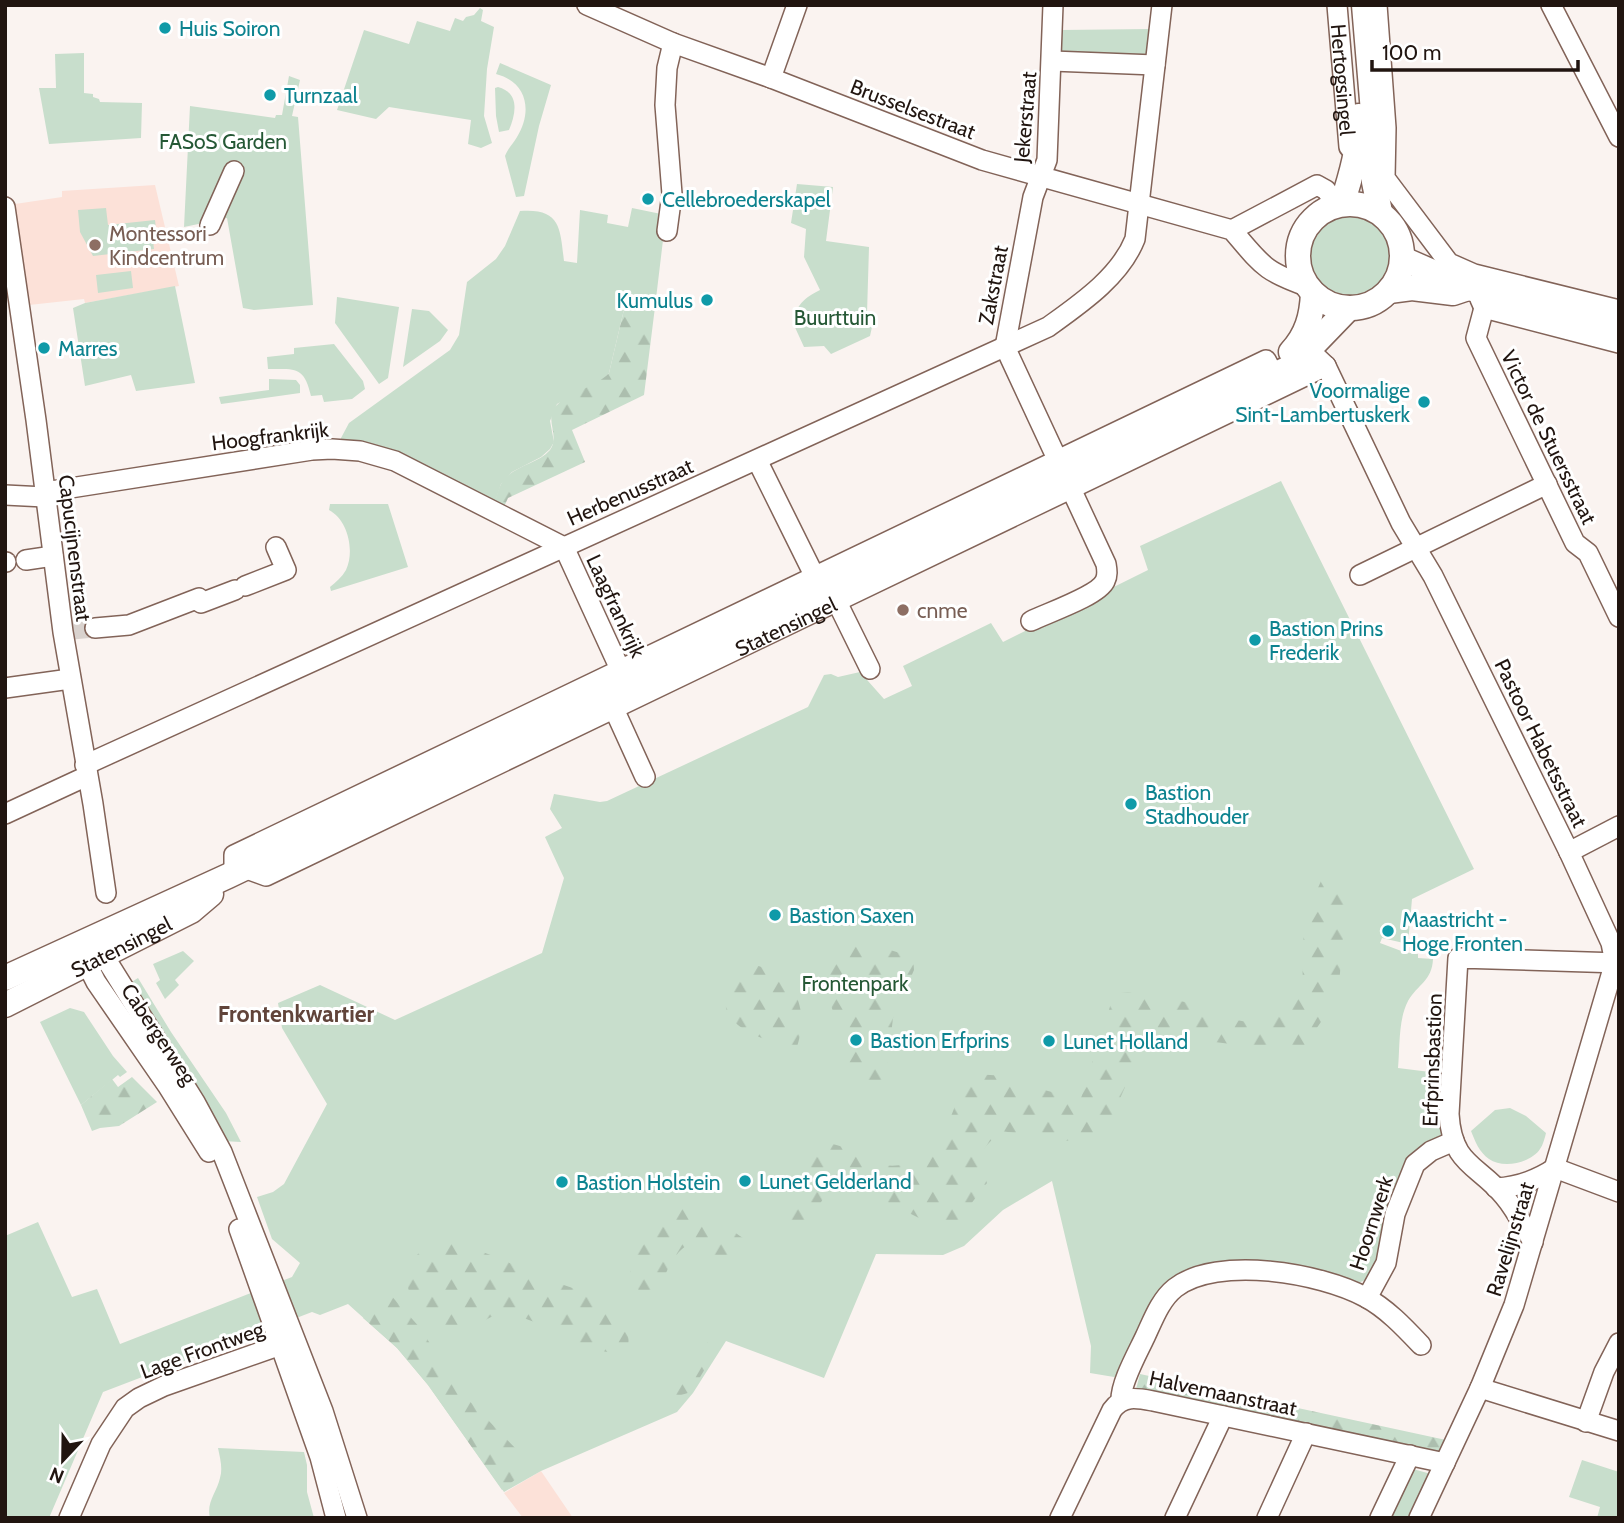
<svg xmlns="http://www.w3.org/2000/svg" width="1624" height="1523" viewBox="0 0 1624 1523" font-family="Cabin,sans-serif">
<defs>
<pattern id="forest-firs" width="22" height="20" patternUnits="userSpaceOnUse" patternTransform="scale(1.75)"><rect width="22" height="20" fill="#c8decc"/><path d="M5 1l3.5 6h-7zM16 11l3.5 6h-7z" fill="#acbeae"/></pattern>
</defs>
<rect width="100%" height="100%" fill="#faf3f0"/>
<path fill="#fce1d8" d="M 155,185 L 179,286 L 85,303 L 84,299 L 29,305 L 15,204 L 62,197 L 62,191 Z
M 541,1471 L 573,1518 L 523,1518 L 504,1493 Z"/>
<path fill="#c8decc" d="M 480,8 L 483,10 L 481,21 L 494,27 L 487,69 L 484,116 L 492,143 L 481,148 L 468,144 L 471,120 L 389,107 L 376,119 L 337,110 L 364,30 L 409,44 L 417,21 L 450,31 L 455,18 L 463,21 L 466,17 L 474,15 Z
M 1150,29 L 1146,61 L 1060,56 L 1061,30 Z
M 84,53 L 84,93 L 93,94 L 93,97 L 99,99 L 100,102 L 142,103 L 141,138 L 49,144 L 39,88 L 56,88 L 55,54 Z
M 500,63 L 551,85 L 539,126 L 524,196 L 516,197 L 505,156 C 508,148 513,144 517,137 C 533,111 527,82 496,74 Z
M 289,76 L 300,80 L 292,116 L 298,117 L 313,305 L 254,310 L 243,308 L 227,218 L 184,227 L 190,106 L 275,118 L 276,115 L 282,115 Z
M 498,87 C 520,93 516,113 509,130 L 499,132 L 496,116 L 495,88 Z
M 797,184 L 833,187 L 826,241 L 869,247 L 867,314 L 872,327 L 870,336 L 831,354 L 824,346 L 804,347 L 793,323 C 796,305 804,298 820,290 L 804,257 L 806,229 L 791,223 Z
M 106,208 L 108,225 L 155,220 C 157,231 152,238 154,249 L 93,256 L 80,232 L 78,210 Z
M 632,208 L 666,215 L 655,307 L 626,301 L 609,373 L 602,381 L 557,404 L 550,421 L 554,442 L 550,449 L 541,457 L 512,472 L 501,484 L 494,505 L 341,444 L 341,438 L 349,423 L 450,350 L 459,335 L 467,282 L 496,259 L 505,246 L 520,211 C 561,208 560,228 564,261 L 577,263 L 580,210 L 608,215 L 607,223 L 628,227 Z
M1309 255a42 42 0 1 1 84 0a42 42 0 1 1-84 0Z
M 131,271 L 133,288 L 98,293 L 96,275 Z
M 175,286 L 195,383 L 136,391 L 131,375 L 85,386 L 73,308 L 85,303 Z
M 337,297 L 399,307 L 388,378 L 379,384 L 335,323 Z
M 412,309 L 429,311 L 448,330 L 440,341 L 403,367 Z
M 334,344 L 363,381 L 365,389 L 352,399 L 324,402 L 322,395 L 311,396 C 304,366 296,369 268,369 L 267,357 L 294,354 L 294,348 Z
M 269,379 L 296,380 L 300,385 L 300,393 L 221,404 L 219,397 L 269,390 Z
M 1281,481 L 1474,869 L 1412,899 L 1408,944 L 1382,938 L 1380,943 L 1404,952 L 1418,954 L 1418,958 L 1433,959 C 1432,981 1418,984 1408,1001 C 1398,1020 1400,1048 1398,1068 L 1446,1074 L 1443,1133 L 1406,1163 L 1386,1214 L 1378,1252 L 1382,1257 L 1371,1278 L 1358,1283 L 1341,1280 L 1174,1278 L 1163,1286 L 1156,1298 L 1120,1378 L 1090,1373 L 1091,1346 L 1052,1181 L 1003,1210 L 964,1246 L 943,1255 L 876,1254 L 824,1378 L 726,1341 L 693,1393 L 677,1412 L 541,1471 L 504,1492 L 428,1385 L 397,1348 L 348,1304 L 320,1315 L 312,1312 L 103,1392 L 49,1518 L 5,1518 L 5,1236 L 38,1222 L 72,1297 L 97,1289 L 120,1344 L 292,1277 L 300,1263 L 272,1239 L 257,1197 L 273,1192 L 284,1184 L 327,1104 L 282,1028 L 278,1003 L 320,985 L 395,1020 L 542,953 L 564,878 L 545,837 L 562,828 L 550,809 L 554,794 L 600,802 L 607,801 L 808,707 L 824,675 L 831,674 L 838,677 L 860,672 L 884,699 L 912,686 L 903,666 L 991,623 L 1003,642 L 1148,570 L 1140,546 Z
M 330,504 L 388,504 L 408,567 L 331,591 L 330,587 C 336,582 342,577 346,570 C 355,551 348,520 329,510 Z
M 183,951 L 194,961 L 175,980 L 179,985 L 165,999 L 156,983 L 160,980 L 153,964 Z
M 138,978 L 171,1032 L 226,1113 L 241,1142 L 222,1141 L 130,983 Z
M 70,1008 L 84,1012 L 113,1056 L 127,1072 L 120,1077 L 118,1075 L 81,1105 L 40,1022 Z
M 1510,1108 L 1526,1116 L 1546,1133 C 1545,1137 1543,1145 1540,1149 C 1531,1163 1503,1169 1489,1159 C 1479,1152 1475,1141 1471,1131 L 1495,1110 Z
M 218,1448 L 304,1452 L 307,1465 L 307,1492 L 314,1518 L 210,1518 C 206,1502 217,1492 220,1478 C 223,1468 220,1458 218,1448 Z
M 1582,1460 L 1619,1472 L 1619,1518 L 1597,1518 L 1600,1507 L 1569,1497 Z
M 1413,1469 L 1431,1474 L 1409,1518 L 1390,1518 Z"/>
<path fill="url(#forest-firs)" d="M 626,301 L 655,307 L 644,395 L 572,430 L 585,462 L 508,498 L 503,509 L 494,505 C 496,498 498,490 501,484 C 512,465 537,465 550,450 C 561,435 542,418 558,404 C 572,390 595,388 609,373 Z
M 1321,881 L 1338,890 L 1346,906 L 1339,984 L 1323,1019 L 1314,1032 L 1313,1046 L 1306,1053 L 1149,1034 L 1108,1125 L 1085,1138 L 1052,1143 L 1027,1135 L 1001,1131 C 978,1154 976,1152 987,1183 L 957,1222 L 919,1218 L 881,1199 L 894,1176 L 869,1170 L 860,1178 L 838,1174 L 806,1227 L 780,1218 L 814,1145 C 833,1140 849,1149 865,1158 C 889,1173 921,1165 938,1143 C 947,1131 959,1094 966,1078 C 995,1068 1021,1083 1048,1091 C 1059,1094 1070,1096 1081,1098 L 1114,994 L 1128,992 L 1185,1002 L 1219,1017 L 1259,1024 L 1284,1011 L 1303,984 L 1302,954 L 1306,915 Z
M 864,942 L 913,957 L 914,970 L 893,1018 L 885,1084 L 879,1090 C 872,1089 859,1088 854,1082 C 845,1073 849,1057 846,1046 C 833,1006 799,953 864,942 Z
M 751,964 C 794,973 810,1006 797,1047 C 780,1047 729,1030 726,1008 C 725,997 734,981 738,970 Z
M 132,1077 L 157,1102 L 119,1126 L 100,1128 L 92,1131 L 81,1105 L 112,1079 L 118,1087 Z
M 672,1206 C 696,1210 724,1224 743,1238 L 745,1245 C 727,1275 712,1253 689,1244 C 672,1253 663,1279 657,1296 L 650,1298 C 633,1290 626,1275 634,1257 C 638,1251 643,1246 647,1239 C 653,1225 655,1210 672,1206 Z
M 441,1242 C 479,1246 514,1266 549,1280 C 567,1287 589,1291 605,1303 C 622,1315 634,1333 626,1353 C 588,1356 555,1327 520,1317 C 515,1315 509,1313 504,1313 C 493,1313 473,1329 461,1334 L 445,1330 L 422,1309 L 410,1295 L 406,1280 L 417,1255 L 427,1245 Z
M 387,1291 L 422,1330 L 454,1385 L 520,1453 L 517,1478 L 502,1490 L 428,1385 L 397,1348 L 363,1318 Z
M 725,1325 L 728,1331 L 691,1392 L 678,1396 L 672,1394 L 680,1387 L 702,1348 Z
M 1140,1374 L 1446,1440 L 1437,1456 L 1135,1393 Z"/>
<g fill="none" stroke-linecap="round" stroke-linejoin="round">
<path stroke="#d9d2ce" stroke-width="19" stroke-dasharray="19 10" stroke-linecap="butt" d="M 72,630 L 95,628"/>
<defs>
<g id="minor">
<path d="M 587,5 L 673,43 L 771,78 L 982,160 L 1232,230 C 1262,265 1263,271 1309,287"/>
<path id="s1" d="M 1337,5 L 1349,147"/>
<path d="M 1377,5 L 1386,128 L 1385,178 L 1449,263 L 1474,274 L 1619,310"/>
<path d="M 1551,5 L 1619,137"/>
<path d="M 1052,61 L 1155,65"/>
<path d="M 771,78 L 797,5"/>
<path d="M 5,207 L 36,420 L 63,632 L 93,804 L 106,893"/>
<path d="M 210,225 L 234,171"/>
<path d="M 1232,230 L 1317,185 L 1326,190 L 1337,205"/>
<path d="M 667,231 L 672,194 L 665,105 L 667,68 L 673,43"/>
<path d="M 1480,299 L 1484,308 L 1619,343"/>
<path d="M 1484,308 L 1476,338 L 1575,543 L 1588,553 L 1619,617"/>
<path d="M 1309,350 L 1326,366 L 1401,523 L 1433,576 L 1569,852 L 1611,943 L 1614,958 L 1612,972 L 1514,1305 L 1480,1388 L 1419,1518"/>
<path d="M 757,460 L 820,587"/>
<path d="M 45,492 L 312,450 L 332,449 L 360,451 L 395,461 L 564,547"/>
<path d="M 5,495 L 45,497"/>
<path d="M 564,547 L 625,680"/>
<path d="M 26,560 L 53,556"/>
<path d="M 5,562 L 6,562"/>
<path d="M 1360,575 L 1547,484"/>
<path d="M 245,586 L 286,570 L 276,547"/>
<path d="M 832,592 L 870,669"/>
<path d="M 1031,621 C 1047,613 1098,596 1105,581 C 1108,575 1107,570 1106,564 L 1005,347 L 1033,197 L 1047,160 L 1053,5"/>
<path d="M 95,628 L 129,625 L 199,598 L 201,603 L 235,590"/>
<path d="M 5,688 L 70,679"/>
<path d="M 609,698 L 645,777"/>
<path d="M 85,765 L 1048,327 C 1080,304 1120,277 1135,239 L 1162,5"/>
<path d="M 5,814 L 87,776"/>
<path d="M 1569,852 L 1619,826"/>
<path id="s2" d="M 244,868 L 266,876 L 1326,366"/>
<path d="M 234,873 L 234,855 L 1266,360 L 1274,375"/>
<path d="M 94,948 L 104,956 L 195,1102 L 222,1152 L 323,1411 L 357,1518"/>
<path d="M 86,952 L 87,964 L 96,982 L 167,1085 L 209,1152"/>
<path d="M 1496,1188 C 1518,1187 1537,1180 1555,1168 L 1619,1192"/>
<path d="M 239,1229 L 320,1457 L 336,1518"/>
<path d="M 1533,1242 C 1524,1227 1516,1210 1504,1196 C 1477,1164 1452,1165 1449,1114 L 1458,958 L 1619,963"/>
<path d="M 1367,1298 L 1386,1263 L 1395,1214 L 1415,1164 L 1431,1151 L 1454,1141"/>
<path d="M 1480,1388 L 1619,1431"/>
<path d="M 1121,1401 C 1120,1384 1137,1354 1145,1337 C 1153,1320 1160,1300 1175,1288 C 1217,1255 1321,1273 1365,1297 C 1386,1308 1404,1327 1421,1345"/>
<path d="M 1586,1422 L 1604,1372 L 1619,1343"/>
<path d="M 69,1518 L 101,1444 L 125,1408 L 139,1398 L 164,1386 L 292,1341"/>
<path d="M 1060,1518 L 1112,1410 C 1123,1395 1137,1398 1153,1401 L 1445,1463"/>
<path d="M 1175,1518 L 1223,1416"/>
<path d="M 1267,1518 L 1306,1433"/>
<path d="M 1380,1518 L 1410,1455"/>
</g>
<g id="major">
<path d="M 1364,5 L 1373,112 L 1374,182 L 1380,212"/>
<circle cx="1350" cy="256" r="52"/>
<path d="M 1342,204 C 1351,176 1360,145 1359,116"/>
<path d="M 1403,259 L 1469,288 L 1619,326"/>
<path d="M 1389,291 L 1412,288 L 1453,293 L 1465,289"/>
<path d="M 1291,352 C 1307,335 1312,316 1313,293"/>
<path d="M 5,978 L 228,876 L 1293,366 L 1349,308"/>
<path id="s3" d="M 5,1005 L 191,911 L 211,894"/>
</g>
</defs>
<use href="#minor" stroke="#826358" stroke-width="22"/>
<use href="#major" stroke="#826358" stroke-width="27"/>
<use href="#minor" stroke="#fff" stroke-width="19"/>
<use href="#major" stroke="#fff" stroke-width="24"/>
</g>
<g fill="#0f9aa8" stroke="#fff" stroke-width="2.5">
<circle cx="165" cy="28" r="7"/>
<circle cx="270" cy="95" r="7"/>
<circle cx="648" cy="199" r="7"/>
<circle cx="707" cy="300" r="7"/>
<circle cx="44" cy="348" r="7"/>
<circle cx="1424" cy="402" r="7"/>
<circle cx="1255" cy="640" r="7"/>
<circle cx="1131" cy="804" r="7"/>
<circle cx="775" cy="915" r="7"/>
<circle cx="1388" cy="931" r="7"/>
<circle cx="856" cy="1040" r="7"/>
<circle cx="1049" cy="1041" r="7"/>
<circle cx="745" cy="1181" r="7"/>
<circle cx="562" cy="1182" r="7"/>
</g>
<g fill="#8d6e63" stroke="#fff" stroke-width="2.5">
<circle cx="95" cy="245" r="7"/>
<circle cx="903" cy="610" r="7"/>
</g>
<g text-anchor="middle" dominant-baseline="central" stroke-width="6" stroke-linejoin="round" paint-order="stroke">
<g font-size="21" fill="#0d838f" stroke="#fff" text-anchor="start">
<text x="179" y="28">Huis Soiron</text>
<text x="284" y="95">Turnzaal</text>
<text x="662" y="199">Cellebroederskapel</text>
<text x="693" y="300" text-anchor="end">Kumulus</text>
<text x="58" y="348">Marres</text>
<text x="1410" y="390" text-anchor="end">Voormalige<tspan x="1410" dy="24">Sint-Lambertuskerk</tspan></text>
<text x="1269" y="628">Bastion Prins<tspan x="1269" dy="24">Frederik</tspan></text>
<text x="1145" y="792">Bastion<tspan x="1145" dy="24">Stadhouder</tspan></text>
<text x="789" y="915">Bastion Saxen</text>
<text x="1402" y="919">Maastricht -<tspan x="1402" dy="24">Hoge Fronten</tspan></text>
<text x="870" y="1040">Bastion Erfprins</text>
<text x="1063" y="1041">Lunet Holland</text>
<text x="759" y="1181">Lunet Gelderland</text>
<text x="576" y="1182">Bastion Holstein</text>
</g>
<g font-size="21" fill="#211510" stroke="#fff">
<text stroke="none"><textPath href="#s1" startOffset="75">Hertogsingel</textPath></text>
<text transform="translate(913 109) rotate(21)">Brusselsestraat</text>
<text transform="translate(1025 117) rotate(-85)">Jekerstraat</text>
<text transform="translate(993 285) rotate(-79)">Zakstraat</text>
<text transform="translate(270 436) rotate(-7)">Hoogfrankrijk</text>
<text transform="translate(1549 437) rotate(64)">Victor de Stuersstraat</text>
<text transform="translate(630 492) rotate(-24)">Herbenusstraat</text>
<text transform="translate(75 548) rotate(83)">Capucijnenstraat</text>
<text transform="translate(616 606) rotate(65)">Laagfrankrijk</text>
<text stroke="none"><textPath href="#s2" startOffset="600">Statensingel</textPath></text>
<text transform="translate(1541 743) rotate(64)">Pastoor Habetsstraat</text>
<text stroke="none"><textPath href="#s3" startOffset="130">Statensingel</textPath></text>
<text transform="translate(159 1034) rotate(56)">Cabergerweg</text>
<text transform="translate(1432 1060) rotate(-88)">Erfprinsbastion</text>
<text transform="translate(1371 1223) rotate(-72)">Hoornwerk</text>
<text transform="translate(1510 1239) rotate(-73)">Ravelijnstraat</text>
<text transform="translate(202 1350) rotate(-20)">Lage Frontweg</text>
<text transform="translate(1223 1393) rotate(12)">Halvemaanstraat</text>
</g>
<g font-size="21" fill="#255835" stroke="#fff">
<text x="223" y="141">FASoS Garden</text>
<text x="835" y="317">Buurttuin</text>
<text x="855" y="983">Frontenpark</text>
</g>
<g font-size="21" fill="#785e54" stroke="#fff" text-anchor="start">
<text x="109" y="233">Montessori<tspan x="109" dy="24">Kindcentrum</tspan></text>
<text x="917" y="610">cnme</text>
</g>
<g font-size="23" font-weight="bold" fill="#61443a" stroke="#fff">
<text x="296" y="1014">Frontenkwartier</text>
</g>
</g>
<rect width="1624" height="1523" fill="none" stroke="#211510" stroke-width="14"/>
<g transform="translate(63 1460) rotate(202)" stroke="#ffffff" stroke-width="5" paint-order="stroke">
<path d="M0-5L12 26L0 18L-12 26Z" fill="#211510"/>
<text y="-10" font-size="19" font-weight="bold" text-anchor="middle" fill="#211510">N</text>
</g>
<path d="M1372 60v10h206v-10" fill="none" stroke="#211510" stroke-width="3.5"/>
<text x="1382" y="60" font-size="21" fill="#211510" stroke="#ffffff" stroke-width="5" paint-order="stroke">100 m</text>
</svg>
